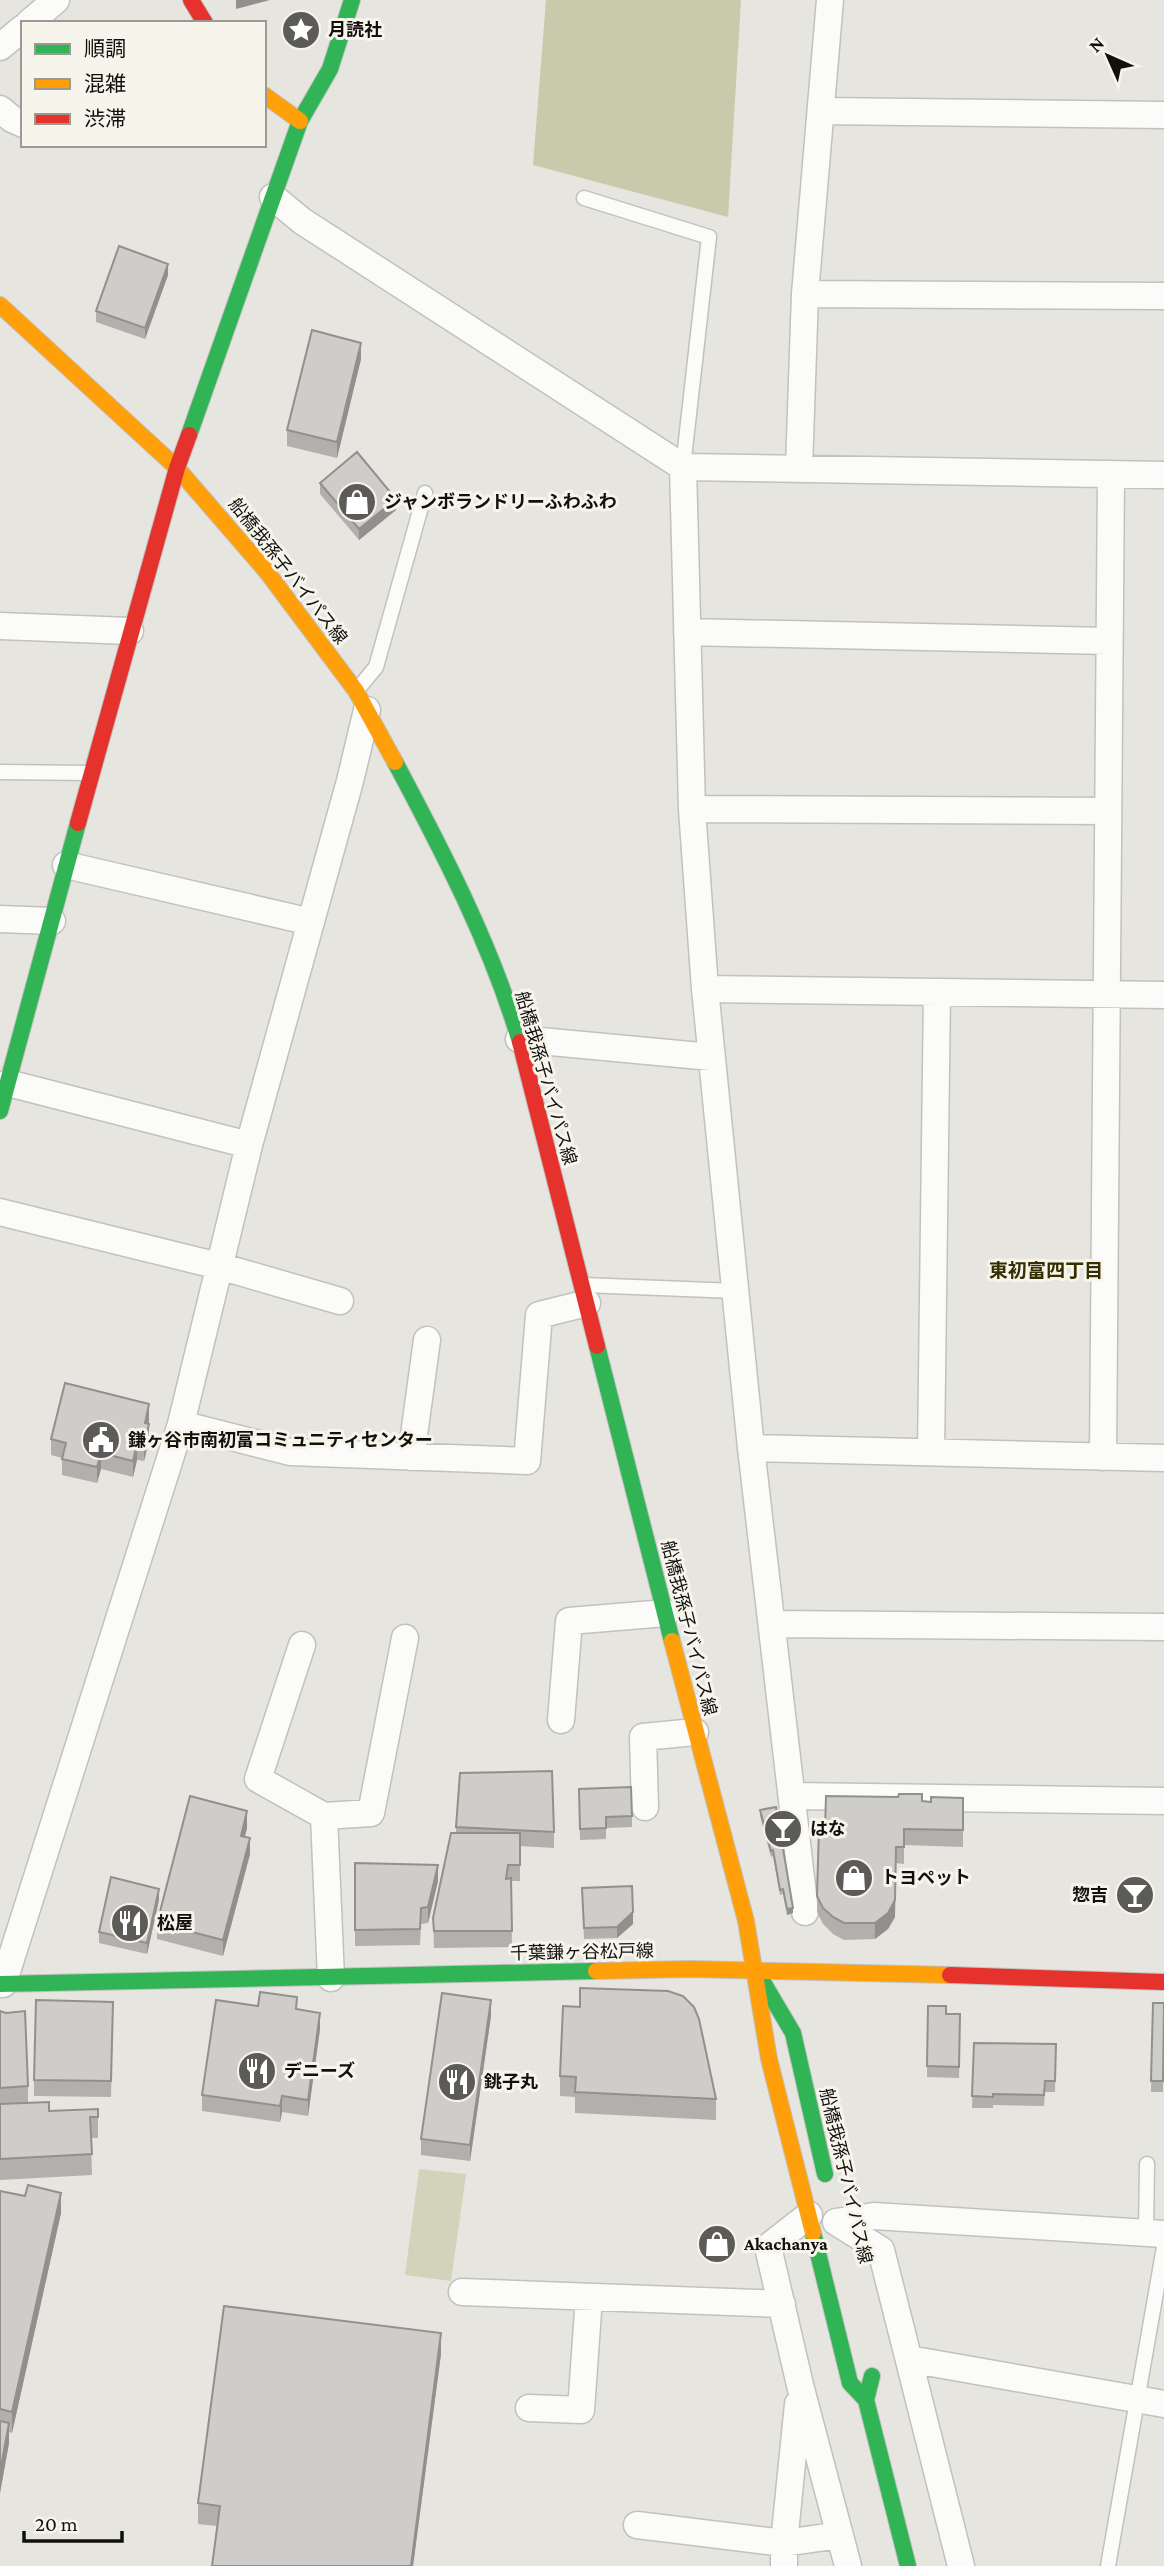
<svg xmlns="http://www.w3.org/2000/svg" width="1164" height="2566" viewBox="0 0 1164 2566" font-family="'Crimson Pro','Noto Sans JP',serif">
<rect width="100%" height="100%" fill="#e6e5e0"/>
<path fill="#d1d4ba" d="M 419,2169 L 466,2174 L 451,2281 L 405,2275 Z"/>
<path fill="#c7cbac" d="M 546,0 L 741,0 L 728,217 L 533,165 Z"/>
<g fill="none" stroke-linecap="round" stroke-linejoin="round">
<defs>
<path id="lane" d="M 584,198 L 709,237 L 683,467
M 357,690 L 376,667 L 425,493
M 0,772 L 90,773
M 583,1285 L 736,1291
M 1146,2233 L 1147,2164
M 1108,2566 L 1164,2247"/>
<path id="street" d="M 29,23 L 56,0
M 0,47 L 23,28
M 0,109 L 12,119 L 23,124
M 821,111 L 1164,115
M 273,197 L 302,221 L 683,467 L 692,809 L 705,989 L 751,1448 L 805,1912
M 805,294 L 1164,296
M 683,467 L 1164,475
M 799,468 L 805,294 L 830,0
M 0,626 L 130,631
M 687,632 L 1109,641
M 692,809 L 1108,811
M 66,865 L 311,922
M 0,919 L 52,921
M 705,989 L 1164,995
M 519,1039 L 711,1057
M 8,1083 L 249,1145
M 0,1212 L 219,1266 L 340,1301
M 181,1424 L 290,1452 L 527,1461 L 539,1315 L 587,1303
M 751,1448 L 1164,1458
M 931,1452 L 937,992
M 411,1457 L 427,1340
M 1103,1457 L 1111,474
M 772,1624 L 1164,1627
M 302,1645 L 258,1779 L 324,1816 L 331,1978
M 561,1720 L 569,1621 L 666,1613
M 792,1796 L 1164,1801
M 645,1807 L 643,1737 L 695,1732
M 324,1816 L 371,1813 L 405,1638
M 3,1984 L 181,1424 L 249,1145 L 350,781 L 367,710
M 809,2215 L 768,2247 L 800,2385 L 848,2566
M 836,2222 L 881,2250 L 961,2566
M 836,2222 L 874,2216 L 1164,2234
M 462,2292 L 782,2304
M 909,2359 L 1164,2404
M 529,2408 L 581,2410 L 589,2297
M 637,2525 L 784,2543 L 840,2535
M 784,2566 L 784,2543 L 798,2404"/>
<path id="fast" d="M 189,435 L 300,121 L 330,69 L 352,0
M 395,762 C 443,852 491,944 520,1042
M 0,1111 L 78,823
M 597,1346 L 672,1641
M 0,1984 L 596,1971
M 764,1984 L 793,2033 L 825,2174
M 813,2233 L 850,2383 L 866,2400
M 872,2376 L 866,2400 L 908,2566"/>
<path id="slow" d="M 264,95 L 300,121
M 0,305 L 177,468 L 267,572 L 356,691 L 395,762
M 672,1641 L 746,1921 L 769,2059 L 813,2233
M 596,1971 L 690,1969 L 950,1975"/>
<path id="jam" d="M 191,0 L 205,23
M 78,823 L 177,468 L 189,435
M 520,1042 L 597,1346
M 950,1975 L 1164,1982"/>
</defs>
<use href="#lane" stroke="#c1c1bd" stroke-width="17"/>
<use href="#street" stroke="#c1c1bd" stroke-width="29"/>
<use href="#fast" stroke="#c1c1bd" stroke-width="18"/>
<use href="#slow" stroke="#c1c1bd" stroke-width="18"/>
<use href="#jam" stroke="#c1c1bd" stroke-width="18"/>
<use href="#lane" stroke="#fbfbfa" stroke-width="14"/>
<use href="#street" stroke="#fbfbfa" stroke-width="26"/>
<use href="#fast" stroke="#30b455" stroke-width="16"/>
<use href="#slow" stroke="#ff9f0a" stroke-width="16"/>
<use href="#jam" stroke="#e5322d" stroke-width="16"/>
</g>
<path fill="#b2b0ad" d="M 168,275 L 145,339 L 96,322 L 96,311 Z
M 361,359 L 337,458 L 287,446 L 287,430 Z
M 320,483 L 396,510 L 359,540 L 320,494 Z
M 149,1420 L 149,1440 L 144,1461 L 137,1460 L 133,1477 L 101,1469 L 97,1483 L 62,1475 L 62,1458 L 51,1455 L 51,1439 Z
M 579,1789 L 632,1816 L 632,1827 L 606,1828 L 606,1839 L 580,1840 Z
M 963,1798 L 963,1847 L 904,1845 L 904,1864 L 896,1863 L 895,1917 L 888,1929 L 875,1939 L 844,1940 L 833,1934 L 823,1924 L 817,1912 L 819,1828 L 825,1829 L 922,1801 L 931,1802 Z
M 760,1810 L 793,1913 L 787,1915 L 783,1894 L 780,1895 L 773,1856 L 771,1857 L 760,1816 Z
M 456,1827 L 554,1832 L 554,1848 L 520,1846 L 520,1881 L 511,1881 L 512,1947 L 434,1948 L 433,1918 L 456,1833 Z
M 247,1828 L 245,1837 L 250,1854 L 223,1956 L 157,1939 L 157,1923 Z
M 355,1863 L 438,1881 L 428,1923 L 421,1924 L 420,1945 L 355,1946 Z
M 582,1899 L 633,1924 L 617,1938 L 584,1939 Z
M 159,1900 L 147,1954 L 99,1943 L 99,1932 Z
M 1153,2003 L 1164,2003 L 1163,2092 L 1151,2092 Z
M 258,2006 L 297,2010 L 320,2029 L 308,2116 L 282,2112 L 280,2122 L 202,2111 L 202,2095 Z
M 928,2006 L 946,2014 L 960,2014 L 959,2078 L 927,2077 Z
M 0,2011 L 28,2086 L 28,2103 L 49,2111 L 98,2109 L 98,2138 L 91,2138 L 92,2175 L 0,2180 Z
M 491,2016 L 470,2161 L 421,2155 L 421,2139 Z
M 113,2018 L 111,2097 L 34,2096 L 34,2080 Z
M 699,2019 L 716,2099 L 716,2120 L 575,2113 L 575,2097 L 560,2096 L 560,2076 Z
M 974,2043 L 1056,2044 L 1055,2092 L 1045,2092 L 1044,2106 L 993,2105 L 993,2108 L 972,2108 Z
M 0,2191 L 61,2213 L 12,2433 L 9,2432 L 9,2443 L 0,2493 Z
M 441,2354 L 413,2566 L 212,2566 L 217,2526 L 198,2524 L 198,2503 Z"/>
<path fill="#91908d" d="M 236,0 L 270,0 L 236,9 Z
M 168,264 L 168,275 L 145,339 L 145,328 Z
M 361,343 L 361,359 L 337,458 L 337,442 Z
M 396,499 L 396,510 L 359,540 L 359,529 Z
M 149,1404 L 149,1420 L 145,1440 L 145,1423 Z
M 149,1424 L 149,1440 L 144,1461 L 144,1445 Z
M 137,1444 L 137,1460 L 133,1477 L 133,1461 Z
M 101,1453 L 101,1469 L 97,1483 L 97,1467 Z
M 247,1811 L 247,1828 L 241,1852 L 241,1836 Z
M 250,1838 L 250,1854 L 223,1956 L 223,1940 Z
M 896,1847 L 895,1917 L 888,1929 L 875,1939 L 875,1923 Z
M 438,1865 L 438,1881 L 428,1923 L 428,1907 Z
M 159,1889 L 159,1900 L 147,1954 L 147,1943 Z
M 793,1908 L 793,1913 L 787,1915 L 787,1909 Z
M 633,1912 L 633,1924 L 617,1938 L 617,1927 Z
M 491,2000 L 491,2016 L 470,2161 L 470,2145 Z
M 320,2013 L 320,2029 L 308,2116 L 308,2100 Z
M 282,2096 L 282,2112 L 280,2122 L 280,2106 Z
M 61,2193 L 61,2213 L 12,2433 L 12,2412 Z
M 441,2333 L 441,2354 L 413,2566 L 411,2566 Z
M 9,2423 L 9,2443 L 0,2493 L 0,2472 Z"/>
<path fill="#cfcdc9" stroke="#91908d" stroke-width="2" d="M 119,246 L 168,264 L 145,328 L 96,311 Z
M 312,330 L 361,343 L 337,442 L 287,430 Z
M 357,452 L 396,499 L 359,529 L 320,483 Z
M 65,1383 L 149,1404 L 145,1423 L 149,1424 L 144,1445 L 137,1444 L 133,1461 L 101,1453 L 97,1467 L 62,1459 L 66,1443 L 51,1439 Z
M 552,1771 L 554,1832 L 456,1827 L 460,1773 Z
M 631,1787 L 632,1816 L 606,1817 L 606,1828 L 580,1829 L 579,1789 Z
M 899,1794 L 922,1794 L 922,1801 L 931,1802 L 931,1797 L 963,1798 L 963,1830 L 904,1829 L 904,1847 L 896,1847 L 895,1900 L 888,1913 L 875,1923 L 844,1923 L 833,1917 L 823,1908 L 817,1896 L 819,1828 L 825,1829 L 826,1796 L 898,1797 Z
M 190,1796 L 247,1811 L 241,1836 L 250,1838 L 223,1940 L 157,1923 Z
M 776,1807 L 793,1908 L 787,1909 L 783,1889 L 780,1890 L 773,1850 L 771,1851 L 760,1810 Z
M 451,1833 L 520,1833 L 520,1865 L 508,1865 L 506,1879 L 511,1878 L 512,1931 L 434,1931 L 433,1918 Z
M 355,1863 L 438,1865 L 428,1907 L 421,1908 L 420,1929 L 355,1930 Z
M 111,1877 L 159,1889 L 147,1943 L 99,1932 Z
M 632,1886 L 633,1912 L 617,1927 L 584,1928 L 582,1888 Z
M 580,1988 L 668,1991 L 683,1996 L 694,2007 L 699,2019 L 716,2099 L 575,2092 L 576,2077 L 560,2076 L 563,2006 L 580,2007 Z
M 260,1992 L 297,1997 L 296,2009 L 320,2013 L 308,2100 L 282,2096 L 280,2106 L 202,2095 L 216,2000 L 258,2006 Z
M 442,1993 L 491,2000 L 470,2145 L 421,2139 Z
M 36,2000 L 113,2002 L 111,2081 L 34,2080 Z
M 1153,2003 L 1164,2003 L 1163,2081 L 1151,2081 Z
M 928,2006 L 946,2006 L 946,2014 L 960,2014 L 959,2067 L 927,2066 Z
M 0,2011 L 6,2013 L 25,2011 L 28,2086 L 0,2088 Z
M 974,2043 L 1056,2044 L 1055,2081 L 1045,2081 L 1044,2095 L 993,2094 L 993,2097 L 972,2096 Z
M 49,2102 L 49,2111 L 98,2109 L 98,2117 L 90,2117 L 92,2154 L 0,2159 L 0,2104 Z
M 28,2185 L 61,2193 L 12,2412 L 0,2409 L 0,2191 L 25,2196 Z
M 224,2306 L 441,2333 L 411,2566 L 212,2566 L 220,2506 L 198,2503 Z
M 0,2421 L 9,2423 L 0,2472 Z"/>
<defs>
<symbol id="sight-disc" viewBox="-11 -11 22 22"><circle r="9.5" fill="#5c5b57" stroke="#f6f4eb"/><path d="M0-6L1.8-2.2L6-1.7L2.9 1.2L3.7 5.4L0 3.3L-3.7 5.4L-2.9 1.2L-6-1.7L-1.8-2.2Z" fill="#fff"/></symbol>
<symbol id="shop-disc" viewBox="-11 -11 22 22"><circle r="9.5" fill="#5c5b57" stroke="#f6f4eb"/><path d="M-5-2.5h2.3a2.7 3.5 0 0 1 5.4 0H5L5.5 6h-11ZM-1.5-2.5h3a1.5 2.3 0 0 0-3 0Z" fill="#fff"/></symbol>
<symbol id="civic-disc" viewBox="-11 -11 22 22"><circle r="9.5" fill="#5c5b57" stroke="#f6f4eb"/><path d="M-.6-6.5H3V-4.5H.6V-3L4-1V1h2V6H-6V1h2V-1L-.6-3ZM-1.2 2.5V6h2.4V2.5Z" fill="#fff"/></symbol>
<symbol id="bar-disc" viewBox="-11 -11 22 22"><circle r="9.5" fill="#5c5b57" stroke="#f6f4eb"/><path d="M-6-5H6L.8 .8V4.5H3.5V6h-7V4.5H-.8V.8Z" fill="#fff"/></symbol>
<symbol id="restaurant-disc" viewBox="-11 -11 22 22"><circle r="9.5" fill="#5c5b57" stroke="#f6f4eb"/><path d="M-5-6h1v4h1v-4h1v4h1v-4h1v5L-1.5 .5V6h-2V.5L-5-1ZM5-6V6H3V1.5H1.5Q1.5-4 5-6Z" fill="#fff"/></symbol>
</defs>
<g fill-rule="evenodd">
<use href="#sight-disc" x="279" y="8" width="44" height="44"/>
<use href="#shop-disc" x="335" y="480" width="44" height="44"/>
<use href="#civic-disc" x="79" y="1418" width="44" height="44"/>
<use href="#bar-disc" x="761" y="1807" width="44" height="44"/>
<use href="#shop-disc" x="832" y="1856" width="44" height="44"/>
<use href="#bar-disc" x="1113" y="1873" width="44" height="44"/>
<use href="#restaurant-disc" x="108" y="1901" width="44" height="44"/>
<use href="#restaurant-disc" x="235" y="2049" width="44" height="44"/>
<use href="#restaurant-disc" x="435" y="2060" width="44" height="44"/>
<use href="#shop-disc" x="695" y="2222" width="44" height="44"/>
</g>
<g text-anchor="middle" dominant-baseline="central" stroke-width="6" stroke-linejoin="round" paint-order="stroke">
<g font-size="18" font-weight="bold" fill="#11100d" stroke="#f6f4eb" text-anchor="start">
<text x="328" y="30">月読社</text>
<text x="384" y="502">ジャンボランドリーふわふわ</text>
<text x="128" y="1440">鎌ヶ谷市南初富コミュニティセンター</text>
<text x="810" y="1829">はな</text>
<text x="881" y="1878">トヨペット</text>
<text x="1108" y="1895" text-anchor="end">惣吉</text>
<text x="157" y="1923">松屋</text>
<text x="284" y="2071">デニーズ</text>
<text x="484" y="2082">銚子丸</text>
<text x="744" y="2244">Akachanya</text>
</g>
<g font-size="18" fill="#11100d" stroke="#f6f4eb">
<text transform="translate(288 571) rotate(52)">船橋我孫子バイパス線</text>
<text transform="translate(546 1078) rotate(74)">船橋我孫子バイパス線</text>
<text transform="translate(689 1628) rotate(76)">船橋我孫子バイパス線</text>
<text transform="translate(582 1952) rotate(-1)">千葉鎌ヶ谷松戸線</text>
<text transform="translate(846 2176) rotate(77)">船橋我孫子バイパス線</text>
</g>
<g font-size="19" font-weight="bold" fill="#362e03" stroke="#f6f4eb">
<text x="1046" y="1270">東初富四丁目</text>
</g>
</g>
<rect x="21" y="21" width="245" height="126" fill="#f6f4eb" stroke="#9a9992" stroke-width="2"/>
<rect x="35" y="44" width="35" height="10" fill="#30b455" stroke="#9a9992" stroke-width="2"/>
<text x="84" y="56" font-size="21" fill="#11100d">順調</text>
<rect x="35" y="79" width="35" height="10" fill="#ff9f0a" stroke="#9a9992" stroke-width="2"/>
<text x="84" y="91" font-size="21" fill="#11100d">混雑</text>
<rect x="35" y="114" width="35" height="10" fill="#e5322d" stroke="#9a9992" stroke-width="2"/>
<text x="84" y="126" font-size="21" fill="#11100d">渋滞</text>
<g transform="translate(1108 56) rotate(315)" stroke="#f6f4eb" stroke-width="5" paint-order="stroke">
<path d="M0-5L12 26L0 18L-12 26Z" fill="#11100d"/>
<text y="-10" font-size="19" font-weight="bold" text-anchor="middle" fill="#11100d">N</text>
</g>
<path d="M24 2531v10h98v-10" fill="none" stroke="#11100d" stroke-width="3.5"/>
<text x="35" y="2531" font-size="21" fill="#11100d" stroke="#f6f4eb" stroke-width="5" paint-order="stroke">20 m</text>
</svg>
